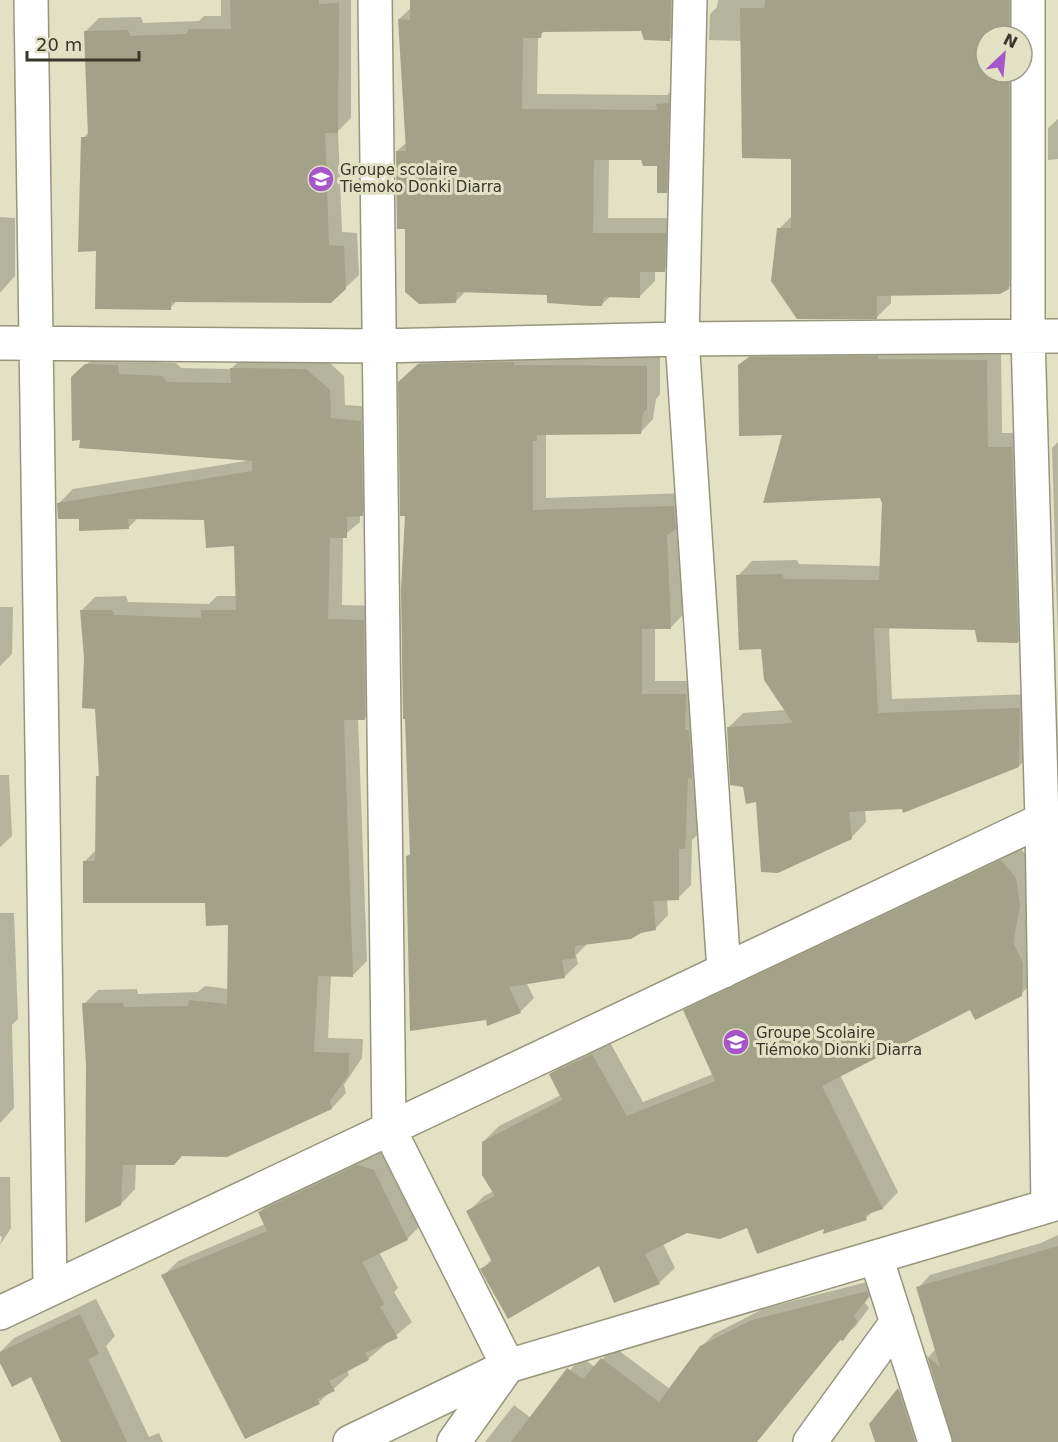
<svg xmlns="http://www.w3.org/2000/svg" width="1058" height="1442" viewBox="0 0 1058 1442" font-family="'DejaVu Sans',sans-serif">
<rect width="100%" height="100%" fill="#e2e1c4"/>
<path fill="#0003" fill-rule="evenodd" d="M 221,0 L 351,0 L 351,118 L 338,131 L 342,232 L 357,233 L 359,275 L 345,288 L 178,300 L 170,308 L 98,250 L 83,138 L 89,132 L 86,31 L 99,18 L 141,17 L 143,23 L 199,21 L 204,16 L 221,16 Z
M 412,0 L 686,0 L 685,24 L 670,39 L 642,29 L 547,30 L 538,36 L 537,94 L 667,95 L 674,89 L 682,176 L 666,192 L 659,165 L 642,158 L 609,159 L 608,218 L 681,218 L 680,254 L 664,270 L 655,270 L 655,281 L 639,297 L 611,296 L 601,305 L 549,294 L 466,291 L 456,301 L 407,227 L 397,151 L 407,142 L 399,19 L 412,7 Z
M 718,0 L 1023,0 L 1023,273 L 1008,288 L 891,294 L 891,303 L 877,317 L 779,229 L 793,215 L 792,158 L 743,41 L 709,40 L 710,14 L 717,7 ZM 986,36 L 1022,36 L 1022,72 L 986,72 Z
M 1058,119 L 1058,159 L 1048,160 L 1048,128 Z
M 0,217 L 15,218 L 15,276 L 0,293 Z
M 1001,345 L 1002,433 L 1027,433 L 1032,627 L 1018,642 L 977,628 L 889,627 L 892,699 L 1034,694 L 1034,751 L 1019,766 L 903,808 L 865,810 L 866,822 L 851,838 L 757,800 L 728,728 L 743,713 L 786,710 L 738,576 L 752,561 L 797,560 L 799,564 L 881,566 L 884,503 L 882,496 L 784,434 L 740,366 L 755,351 Z
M 101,350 L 132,352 L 133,361 L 176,363 L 181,368 L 231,369 L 246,354 L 321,355 L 344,376 L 345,405 L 375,407 L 376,501 L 360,515 L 360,522 L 343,536 L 342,605 L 378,606 L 379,704 L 365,718 L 358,718 L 367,961 L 353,975 L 331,975 L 328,1038 L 363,1039 L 362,1058 L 344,1085 L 346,1093 L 332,1108 L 182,1155 L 136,1164 L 135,1189 L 121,1204 L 87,1064 L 84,1004 L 98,990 L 137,989 L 138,994 L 198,992 L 205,986 L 229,989 L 229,924 L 206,901 L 84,862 L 97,849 L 97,777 L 100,774 L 97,708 L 85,658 L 81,611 L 95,597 L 126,596 L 128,602 L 209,604 L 217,596 L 237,596 L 235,545 L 205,519 L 138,518 L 128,528 L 80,518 L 59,503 L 73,489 L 246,461 L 73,378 Z
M 433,351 L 660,354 L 660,394 L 656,399 L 653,419 L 640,433 L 546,434 L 546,498 L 687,493 L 684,614 L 671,627 L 655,627 L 655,681 L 699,681 L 701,768 L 698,834 L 692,840 L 691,885 L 678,898 L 667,899 L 668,915 L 655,929 L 588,943 L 576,955 L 578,964 L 564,977 L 526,982 L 534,998 L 520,1012 L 488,1018 L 408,856 L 412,852 L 414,369 Z
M 1058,442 L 1058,643 L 1052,448 Z
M 0,607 L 13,607 L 12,654 L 0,666 Z
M 0,775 L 9,775 L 12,836 L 0,847 Z
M 1018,845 L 1031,862 L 1037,978 L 1021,994 L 971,1008 L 840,1075 L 898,1192 L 883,1208 L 874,1210 L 866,1218 L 825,1227 L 748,1226 L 687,1232 L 663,1244 L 675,1268 L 659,1283 L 599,1264 L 482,1269 L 492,1259 L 468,1212 L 484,1196 L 494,1191 L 483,1142 L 499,1126 L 561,1095 L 551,1074 L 566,1059 L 608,1039 L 643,1102 L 713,1074 L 685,1011 L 701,995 Z
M 0,913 L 14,913 L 18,1019 L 12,1025 L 14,1108 L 0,1123 Z
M 373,1151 L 389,1155 L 422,1224 L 407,1239 L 379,1252 L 398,1288 L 394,1292 L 412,1322 L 368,1359 L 347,1370 L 349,1375 L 319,1402 L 163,1276 L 178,1261 L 265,1224 L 260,1212 L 275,1197 Z
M 0,1177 L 10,1177 L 11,1228 L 0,1245 L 2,1237 L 0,1236 Z
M 1058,1235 L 1058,1442 L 955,1442 L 929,1356 L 936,1349 L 918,1288 L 930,1275 L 1041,1243 Z
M 879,1279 L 880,1282 L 865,1303 L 869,1308 L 855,1327 L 841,1339 L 756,1441 L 485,1442 L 514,1405 L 531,1418 L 581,1357 L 595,1367 L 614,1347 L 670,1389 L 701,1347 L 714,1334 L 765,1308 Z
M 96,1299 L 115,1336 L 106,1346 L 149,1437 L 159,1433 L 163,1442 L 63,1442 L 31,1375 L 0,1359 L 0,1352 L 14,1338 Z
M 911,1377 L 933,1442 L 877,1442 L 871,1424 Z"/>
<path fill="#a3a187" d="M 230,0 L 319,0 L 319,4 L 339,3 L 338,133 L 325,133 L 329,245 L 344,246 L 346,289 L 331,303 L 171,302 L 171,310 L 95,309 L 96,251 L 78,252 L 81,137 L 88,137 L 84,31 L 128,30 L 130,36 L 186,34 L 189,29 L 231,29 Z
M 410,0 L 671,0 L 670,41 L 644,40 L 641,31 L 542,32 L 541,38 L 523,38 L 522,109 L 657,110 L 656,104 L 669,103 L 667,193 L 657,193 L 657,166 L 643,166 L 641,160 L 594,160 L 593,233 L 666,233 L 665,272 L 640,272 L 640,298 L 604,297 L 602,306 L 590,306 L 547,303 L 547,295 L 457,292 L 456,303 L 419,304 L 405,292 L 405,229 L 397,229 L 396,151 L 406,151 L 398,19 L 410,20 Z
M 765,0 L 1009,0 L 1009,36 L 986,36 L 986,72 L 1009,72 L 1009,289 L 1000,294 L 877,296 L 877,319 L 797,319 L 771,281 L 777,228 L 791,228 L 791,159 L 742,158 L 740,8 L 764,8 Z
M 878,356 L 878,359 L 987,360 L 988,447 L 1012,447 L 1018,643 L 977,642 L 975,630 L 874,628 L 878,713 L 1020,708 L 1019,767 L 903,813 L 902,809 L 849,812 L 852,839 L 778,873 L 761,872 L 756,802 L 746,804 L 743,787 L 730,785 L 727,727 L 793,723 L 764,680 L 761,649 L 739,650 L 736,575 L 782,574 L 784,579 L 879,580 L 882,503 L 880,498 L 763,503 L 782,435 L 739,436 L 738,365 L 749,357 Z
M 514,362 L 514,365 L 647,366 L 647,409 L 643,413 L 641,434 L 537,435 L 537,441 L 533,441 L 533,510 L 674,506 L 676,529 L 667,535 L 671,629 L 642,629 L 642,694 L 686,694 L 685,730 L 689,730 L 692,779 L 688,778 L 685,849 L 679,849 L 679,900 L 653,901 L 656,930 L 641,933 L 631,939 L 575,946 L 575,958 L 562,960 L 565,978 L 509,987 L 521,1013 L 487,1026 L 486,1020 L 410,1031 L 406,856 L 410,855 L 405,719 L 403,719 L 401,589 L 405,516 L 400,516 L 398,382 L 418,364 Z
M 85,364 L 118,365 L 119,374 L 162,376 L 167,382 L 231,383 L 230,368 L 306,369 L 330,390 L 331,418 L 361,421 L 363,516 L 347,517 L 347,538 L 330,538 L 328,619 L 364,620 L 365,720 L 344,720 L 353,977 L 318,976 L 314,1052 L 349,1053 L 349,1074 L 330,1101 L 332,1109 L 227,1157 L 182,1156 L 174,1165 L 123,1165 L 121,1205 L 85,1223 L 86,1064 L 82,1003 L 123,1003 L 124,1007 L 188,1006 L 189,1000 L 227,1004 L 228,925 L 206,926 L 205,903 L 83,903 L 83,861 L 95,861 L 96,776 L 99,776 L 95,709 L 82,708 L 84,658 L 80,610 L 112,610 L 114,615 L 201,618 L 201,610 L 236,610 L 234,546 L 206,548 L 204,520 L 128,519 L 129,529 L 79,531 L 79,519 L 58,519 L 57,503 L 252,471 L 252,461 L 79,448 L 80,440 L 72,441 L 71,377 Z
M 1001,860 L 1016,878 L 1020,906 L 1013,942 L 1023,963 L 1022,996 L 975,1020 L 970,1010 L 822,1086 L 883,1209 L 865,1215 L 867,1220 L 823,1234 L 824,1229 L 757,1254 L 747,1228 L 720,1239 L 687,1233 L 645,1254 L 660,1284 L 614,1303 L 599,1266 L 508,1319 L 480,1269 L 492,1262 L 466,1211 L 495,1196 L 482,1175 L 482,1142 L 562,1100 L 549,1074 L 592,1054 L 627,1116 L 715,1081 L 683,1010 Z
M 357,1165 L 374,1170 L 408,1240 L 362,1262 L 384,1304 L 380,1307 L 398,1338 L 365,1353 L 369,1360 L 329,1381 L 335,1391 L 317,1399 L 320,1404 L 245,1439 L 161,1275 L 267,1231 L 258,1212 Z
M 1058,1246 L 1058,1442 L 953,1442 L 927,1356 L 940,1367 L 916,1287 Z
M 867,1291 L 869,1296 L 854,1316 L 857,1321 L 843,1341 L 840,1340 L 757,1442 L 511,1442 L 567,1368 L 583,1379 L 601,1358 L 659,1402 L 700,1346 L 752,1320 Z
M 80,1314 L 99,1354 L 88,1359 L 127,1442 L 61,1442 L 31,1377 L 12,1387 L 0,1363 L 0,1352 Z
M 898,1388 L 915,1442 L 875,1442 L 869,1424 Z"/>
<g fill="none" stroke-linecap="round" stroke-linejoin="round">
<defs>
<path id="street" d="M 31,0 L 50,1289
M 375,0 L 389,1129 L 508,1366
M 690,0 L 682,339 L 724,971
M 1028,0 L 1028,336 L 1042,820 L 1048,1206
M 0,343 L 379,346 L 682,339 L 1058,336
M 876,1257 L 935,1442
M 0,1313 L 1042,820
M 350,1442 L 508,1366 L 1058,1203
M 454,1442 L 507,1367
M 810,1442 L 897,1322"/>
</defs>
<use href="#street" stroke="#97957b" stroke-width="36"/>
<use href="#street" stroke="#fff" stroke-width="33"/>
</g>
<defs>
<symbol id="school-disc" viewBox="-11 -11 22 22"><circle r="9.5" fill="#a556c8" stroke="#e2e1c4"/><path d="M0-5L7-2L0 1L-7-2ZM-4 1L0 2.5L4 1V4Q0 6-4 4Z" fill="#fff"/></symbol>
</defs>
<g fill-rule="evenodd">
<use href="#school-disc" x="306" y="164" width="30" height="30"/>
<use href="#school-disc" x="721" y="1027" width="30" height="30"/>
</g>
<g text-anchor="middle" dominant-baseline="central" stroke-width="6" stroke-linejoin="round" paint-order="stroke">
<g font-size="15" fill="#38372c" stroke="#e2e1c4" text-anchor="start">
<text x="340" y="170">Groupe scolaire<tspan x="340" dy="17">Tiemoko Donki Diarra</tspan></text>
<text x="756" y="1033">Groupe Scolaire<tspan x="756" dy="17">Tiémoko Dionki Diarra</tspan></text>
</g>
</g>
<g transform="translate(1004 54) rotate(26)"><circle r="28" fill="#e2e1c4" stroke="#9e9d87" stroke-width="1.5"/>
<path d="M0-4.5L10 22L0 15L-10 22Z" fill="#a556c8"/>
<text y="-9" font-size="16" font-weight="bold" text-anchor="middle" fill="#38372c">N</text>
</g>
<path d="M27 51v9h112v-9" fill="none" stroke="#38372c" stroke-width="3"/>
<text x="36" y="51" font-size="18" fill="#38372c" stroke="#e2e1c4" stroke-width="4.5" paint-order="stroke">20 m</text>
</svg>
